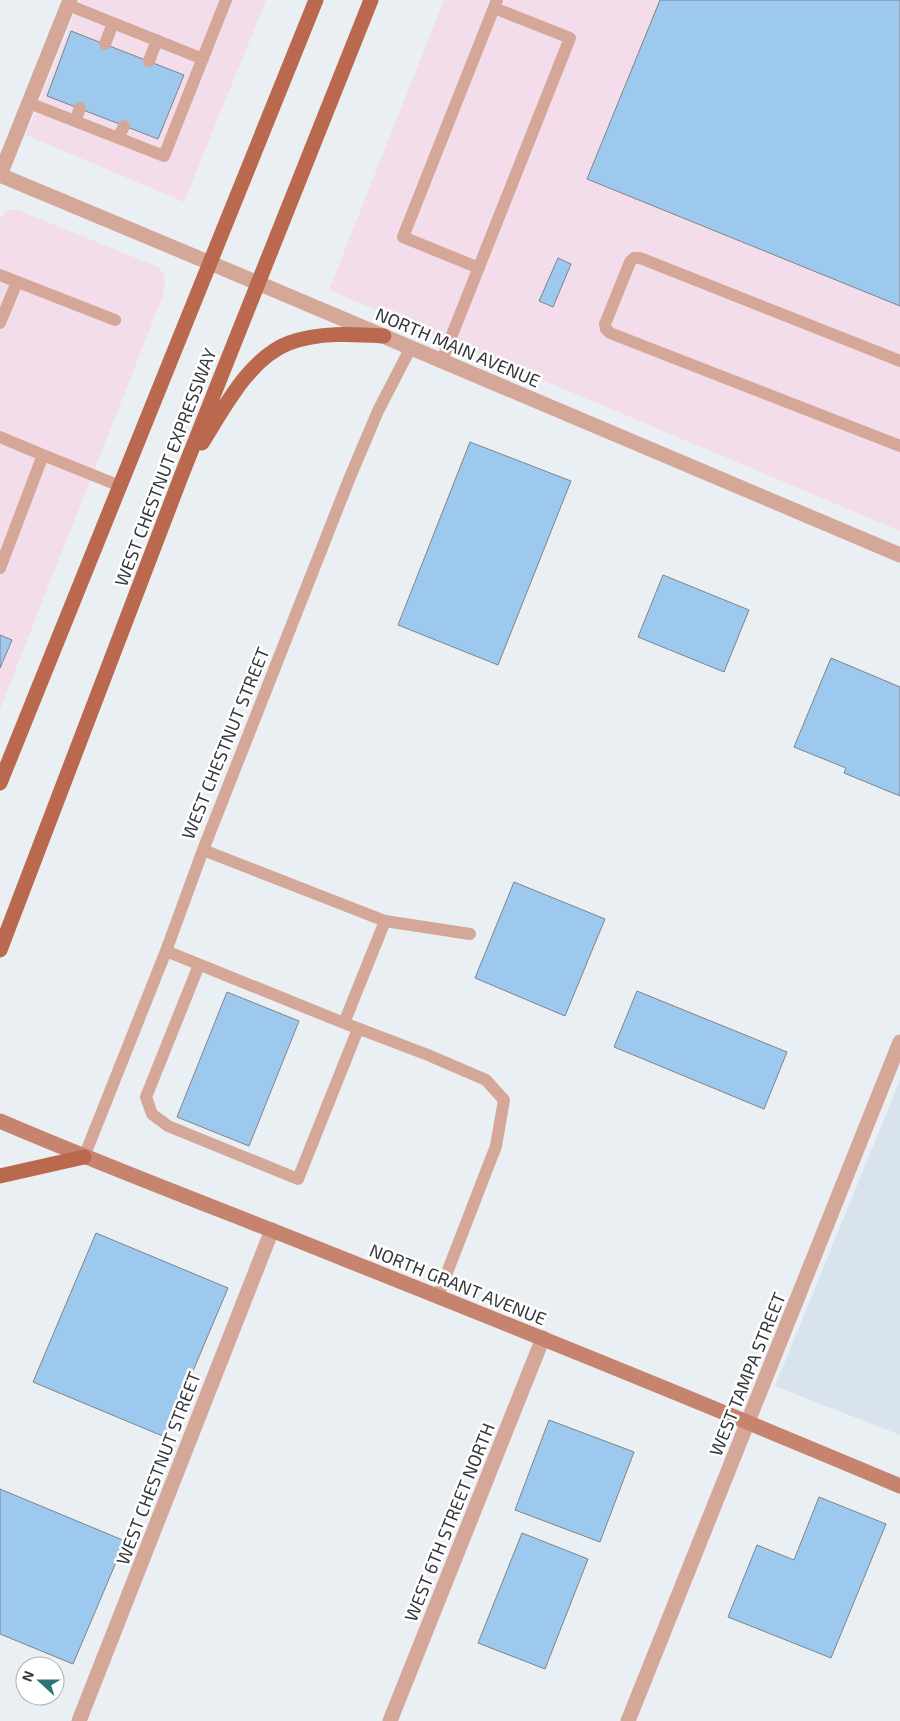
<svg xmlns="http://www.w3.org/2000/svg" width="900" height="1721" viewBox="0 0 900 1721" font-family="'Exo 2',sans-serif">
<rect width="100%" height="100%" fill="#eaeff3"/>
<path fill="#f3ddea" d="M 80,0 L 266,0 L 184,202 L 26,135 Z
M 444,0 L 900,0 L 900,531 L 329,290 Z
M 7,210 L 18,210 L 158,267 L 164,274 L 165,285 L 162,298 L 0,709 L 0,218 Z"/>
<path fill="#d8e3ed" d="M 900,1080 L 900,1435 L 775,1386 Z"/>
<path fill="#9ec9ef" stroke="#7f8387" d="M 660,0 L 900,0 L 900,306 L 587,179 Z
M 71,31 L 184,75 L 158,139 L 47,96 Z
M 558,258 L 571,264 L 553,307 L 539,301 Z
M 470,442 L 571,481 L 498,665 L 398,625 Z
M 663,575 L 749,610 L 724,672 L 638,637 Z
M 0,635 L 12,640 L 0,668 Z
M 831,658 L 900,687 L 900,796 L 844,773 L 846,768 L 794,747 Z
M 514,882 L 605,919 L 565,1016 L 475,978 Z
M 637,991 L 787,1052 L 764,1109 L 614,1047 Z
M 227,992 L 299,1021 L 249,1146 L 177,1117 Z
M 96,1233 L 228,1288 L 165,1437 L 33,1382 Z
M 549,1420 L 634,1452 L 600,1542 L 515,1510 Z
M 0,1489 L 125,1541 L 73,1664 L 0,1634 Z
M 819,1497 L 886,1524 L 831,1658 L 728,1617 L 757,1545 L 794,1560 Z
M 522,1533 L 588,1559 L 545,1669 L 478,1643 Z"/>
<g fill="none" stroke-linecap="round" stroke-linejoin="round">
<path stroke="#d5a798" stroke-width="12" d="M 68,5 L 203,59
M 105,44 L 113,23
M 149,61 L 157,40
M 29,103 L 164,156 L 226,0
M 75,121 L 80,108
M 118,138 L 124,126
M 479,268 L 403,237 L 497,0
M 0,275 L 115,320
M 0,323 L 17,282
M 442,360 L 570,38 L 494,8
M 900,361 L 640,258 L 634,258 L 630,262 L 605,324 L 606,329 L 610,333 L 900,446
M 0,437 L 43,455 L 0,568
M 43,455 L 120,486
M 203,850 L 385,921 L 470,934
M 166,951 L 344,1023 L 428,1055 L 486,1080 L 504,1100 L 496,1146 L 438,1296
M 199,965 L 146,1097 L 152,1114 L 168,1126 L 298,1179 L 358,1029
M 344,1023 L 385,921
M 84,1157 L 166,951 L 203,850 L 350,477 L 378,411 L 411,347"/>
<path stroke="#d5a798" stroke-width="15" d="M 0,175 L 70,0
M 258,283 L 900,555
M 79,1721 L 272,1230
M 390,1721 L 543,1338
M 628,1721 L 900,1042"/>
<path stroke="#d5a798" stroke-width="15" d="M 0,175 L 258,283"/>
<path stroke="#c6836e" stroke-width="15" d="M 0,1121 C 114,1170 230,1213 344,1259 C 530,1333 715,1408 900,1486"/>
<path stroke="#ba684e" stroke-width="15" d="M 202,443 C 223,410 249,358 289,343 C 319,332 352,334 384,336
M 0,783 L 316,0
M 0,950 L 182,474 L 371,0
M 0,1176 L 84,1157"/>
</g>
<g text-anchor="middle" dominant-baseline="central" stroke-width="5" stroke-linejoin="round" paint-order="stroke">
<g font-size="18" fill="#353739" stroke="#fff">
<text transform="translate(458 347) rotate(23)">NORTH MAIN AVENUE</text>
<text transform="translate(165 467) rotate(-69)">WEST CHESTNUT EXPRESSWAY</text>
<text transform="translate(225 743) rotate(-68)">WEST CHESTNUT STREET</text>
<text transform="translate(458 1284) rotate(22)">NORTH GRANT AVENUE</text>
<text transform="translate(747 1374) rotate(-68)">WEST TAMPA STREET</text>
<text transform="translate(158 1468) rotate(-69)">WEST CHESTNUT STREET</text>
<text transform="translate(449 1522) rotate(-68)">WEST 6TH STREET NORTH</text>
</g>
</g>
<g transform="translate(40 1681) rotate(291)"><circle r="24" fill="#ffffff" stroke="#aeafb0"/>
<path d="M0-4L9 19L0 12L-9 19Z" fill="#2a7474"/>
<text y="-8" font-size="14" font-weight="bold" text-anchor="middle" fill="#353739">N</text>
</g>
</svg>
